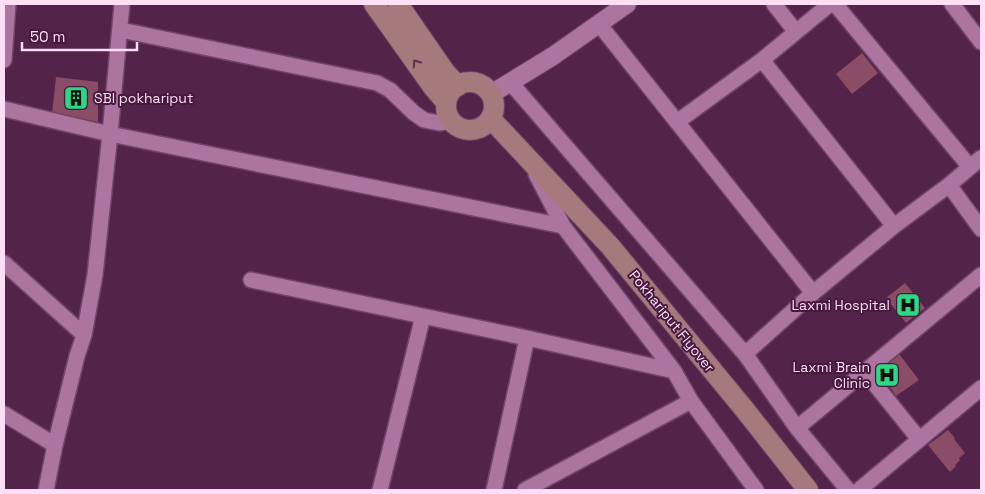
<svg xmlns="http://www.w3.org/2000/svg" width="985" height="494" viewBox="0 0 985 494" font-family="'Space Grotesk',sans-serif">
<rect width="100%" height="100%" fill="#53234a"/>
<path fill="#8b4d65" d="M 862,53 L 878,73 L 852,94 L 836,74 Z
M 56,77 L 98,82 L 98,122 L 52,114 Z
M 905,283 L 925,308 L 906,323 L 886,298 Z
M 896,350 L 919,380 L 896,396 L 876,366 Z
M 948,430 L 955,438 L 954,439 L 965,453 L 959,458 L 960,460 L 955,465 L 956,466 L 950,472 L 928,445 Z"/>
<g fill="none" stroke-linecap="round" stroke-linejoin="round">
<defs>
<path id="minor" d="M 122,4 L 110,134 L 563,226 L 536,174
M 774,4 L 796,32
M 835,4 L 970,167
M 952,4 L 981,42
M 599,24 L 813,293
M 121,30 L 377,83 L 390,90 L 414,113 L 424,120 L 439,123 L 451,121
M 4,60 L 8,4
M 762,60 L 894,226
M 510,82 L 745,354 L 797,428 L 848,490
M 4,109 L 110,134 L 95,275 L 84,335 L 77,356 L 55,445 L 46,490
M 677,122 L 762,60 L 830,4
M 949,185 L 981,229
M 563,226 L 674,371 L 691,401 L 756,490
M 4,263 L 84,335
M 251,280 L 527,338 L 674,371
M 745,354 L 813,293 L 894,226 L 949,185 L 981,158
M 865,372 L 919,439
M 4,414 L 55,445
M 797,428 L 981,275
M 380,490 L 423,316
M 494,490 L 527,338
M 525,490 L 691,401
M 859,490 L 981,388"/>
<path id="tertiary" d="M 491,94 L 553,56 L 627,4"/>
<path id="secondary" d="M 374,4 L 433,87 L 446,102
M 398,4 L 445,72 L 458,86
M446 106a24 24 0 1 1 48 0a24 24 0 1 1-48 0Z
M 491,119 L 610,246 L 745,410 L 808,490"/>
</defs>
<use href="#minor" stroke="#6f4467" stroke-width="18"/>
<use href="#tertiary" stroke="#6f4467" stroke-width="20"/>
<use href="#secondary" stroke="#6f4467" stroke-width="22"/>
<use href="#minor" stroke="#ac759f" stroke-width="15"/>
<use href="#tertiary" stroke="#ac759f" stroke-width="18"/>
<use href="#secondary" stroke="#a6797c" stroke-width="20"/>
</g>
<defs><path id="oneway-chevron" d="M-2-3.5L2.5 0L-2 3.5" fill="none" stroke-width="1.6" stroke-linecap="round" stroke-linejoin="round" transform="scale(1.25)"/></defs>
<use stroke="#60314e" href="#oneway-chevron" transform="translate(416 63) rotate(-125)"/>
<defs>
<symbol id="building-square" viewBox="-11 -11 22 22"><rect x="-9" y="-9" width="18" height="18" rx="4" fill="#2bd884" stroke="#48193f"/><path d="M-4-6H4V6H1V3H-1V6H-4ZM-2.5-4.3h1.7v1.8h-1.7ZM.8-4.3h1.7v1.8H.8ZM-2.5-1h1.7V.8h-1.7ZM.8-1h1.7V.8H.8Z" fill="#111"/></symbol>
<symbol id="hospital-square" viewBox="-11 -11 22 22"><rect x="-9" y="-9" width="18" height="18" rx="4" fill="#2bd884" stroke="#48193f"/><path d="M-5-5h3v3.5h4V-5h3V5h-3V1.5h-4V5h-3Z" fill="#111"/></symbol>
</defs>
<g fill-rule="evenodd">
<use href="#building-square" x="62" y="84" width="28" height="28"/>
<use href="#hospital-square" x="894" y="291" width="28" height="28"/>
<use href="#hospital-square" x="873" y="361" width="28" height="28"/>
</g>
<g text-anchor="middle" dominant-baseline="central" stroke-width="4" stroke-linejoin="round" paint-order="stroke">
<g font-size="14" fill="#fedff6" stroke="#48193f" text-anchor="end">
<text x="94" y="98" text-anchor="start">SBI pokhariput</text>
<text x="890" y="305">Laxmi Hospital</text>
<text x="870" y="367">Laxmi Brain<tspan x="870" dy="16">Clinic</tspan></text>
</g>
<g font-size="14" fill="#fedff6" stroke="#48193f">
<text transform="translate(672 321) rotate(51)">Pokhariput Flyover</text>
</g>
</g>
<rect width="985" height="494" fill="none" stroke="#fedff6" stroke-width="10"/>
<path d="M22 42v8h115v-8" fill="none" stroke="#fedff6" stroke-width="2.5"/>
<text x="30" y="42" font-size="15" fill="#fedff6" stroke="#48193f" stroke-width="4" paint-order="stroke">50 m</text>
</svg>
